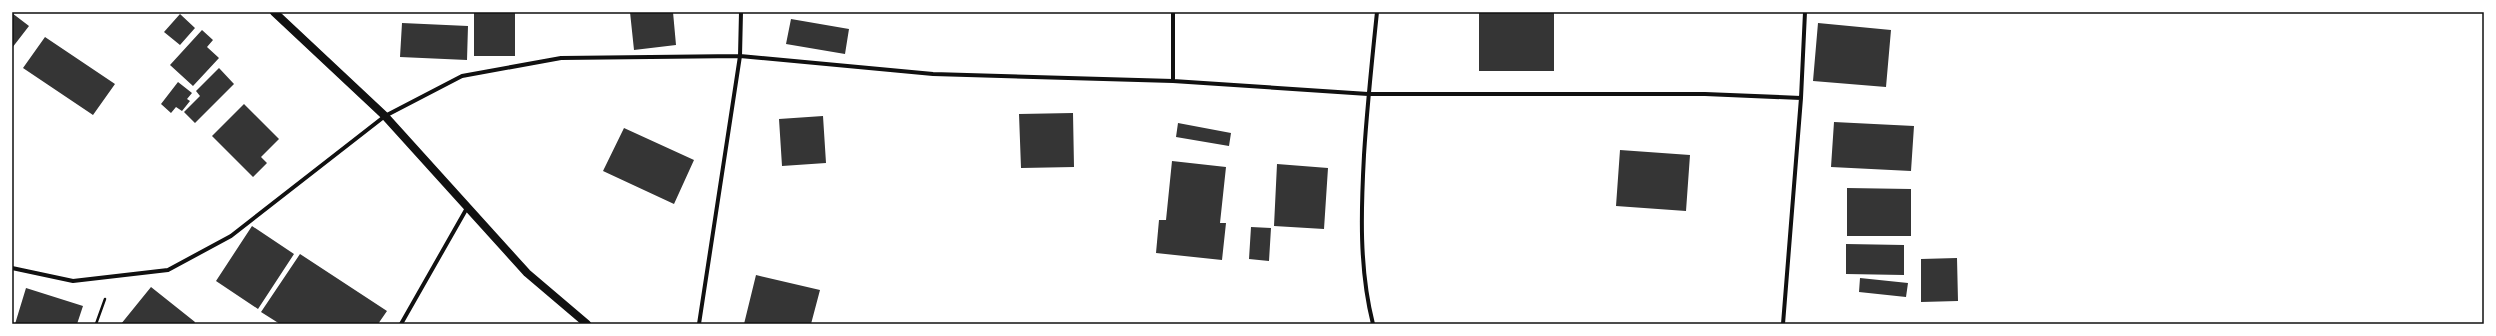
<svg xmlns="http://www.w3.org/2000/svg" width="2496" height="336" viewBox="0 0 2496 336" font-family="Manrope,sans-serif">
<rect width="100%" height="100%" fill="#fff"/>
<path fill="#353535" d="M 474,12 L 515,12 L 515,56 L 474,56 Z
M 630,12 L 673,12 L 676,45 L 634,50 Z
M 1479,12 L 1554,12 L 1554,71 L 1479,71 Z
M 12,13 L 29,26 L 12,48 Z
M 180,14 L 195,28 L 180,45 L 164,32 Z
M 791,19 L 849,29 L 845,54 L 786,44 Z
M 402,23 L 468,26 L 467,60 L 400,57 Z
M 1818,23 L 1891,30 L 1886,87 L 1813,81 Z
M 202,30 L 213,40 L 207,47 L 219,58 L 193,86 L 170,65 Z
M 45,37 L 115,84 L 93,115 L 23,68 Z
M 219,68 L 234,84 L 195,123 L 184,112 L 200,96 L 196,91 Z
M 178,82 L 192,93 L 187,99 L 190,101 L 182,111 L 176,107 L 171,113 L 161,104 Z
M 244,104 L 279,139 L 261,157 L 267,163 L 253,177 L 212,136 Z
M 1073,113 L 1074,167 L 1021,168 L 1019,114 Z
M 823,116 L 826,163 L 782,166 L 779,119 Z
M 1834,122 L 1914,126 L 1911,171 L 1831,167 Z
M 1178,123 L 1231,133 L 1229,146 L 1176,137 Z
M 624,128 L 694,160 L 674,204 L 603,171 Z
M 1620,150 L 1690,155 L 1686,211 L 1616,206 Z
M 1172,161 L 1226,167 L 1220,223 L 1226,223 L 1222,260 L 1156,253 L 1159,220 L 1166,220 Z
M 1277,164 L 1328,168 L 1324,229 L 1274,226 Z
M 1847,188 L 1911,189 L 1911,236 L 1847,236 Z
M 252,226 L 294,254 L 258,309 L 216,281 Z
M 1251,227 L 1271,228 L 1269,261 L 1249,259 Z
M 1846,244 L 1904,245 L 1904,275 L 1846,274 Z
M 300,254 L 387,311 L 378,324 L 280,324 L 261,312 Z
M 1957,258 L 1958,301 L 1921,302 L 1921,259 Z
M 756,275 L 820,290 L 811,324 L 744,324 Z
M 1860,278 L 1908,283 L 1906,297 L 1859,292 Z
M 151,287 L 195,322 L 194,324 L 121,324 Z
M 26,288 L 83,306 L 77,324 L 15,324 Z"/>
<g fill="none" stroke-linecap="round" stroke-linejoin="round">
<path stroke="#111" stroke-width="2.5" d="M 96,324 L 105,299"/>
<path stroke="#111" stroke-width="4" d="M 1173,81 L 1173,12
M 12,268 L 73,281 L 168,270 L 231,236 L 385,116 L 462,76 L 561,58 L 740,56 L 933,74 L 1173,81 L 1368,94 L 1705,94 L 1801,98
M 401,324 L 467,208
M 699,324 L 740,56 L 741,12
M 1373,324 C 1359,269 1361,211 1364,155 C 1367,107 1372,60 1377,12
M 1783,324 L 1801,98 L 1805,12"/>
<path stroke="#111" stroke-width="8" d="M 274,12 L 385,116 L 527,273 L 587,324"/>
</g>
<rect width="2496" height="336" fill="none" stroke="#ffffff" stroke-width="26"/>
<rect x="13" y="13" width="2470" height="310" fill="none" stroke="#111" stroke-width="1.5"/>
</svg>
